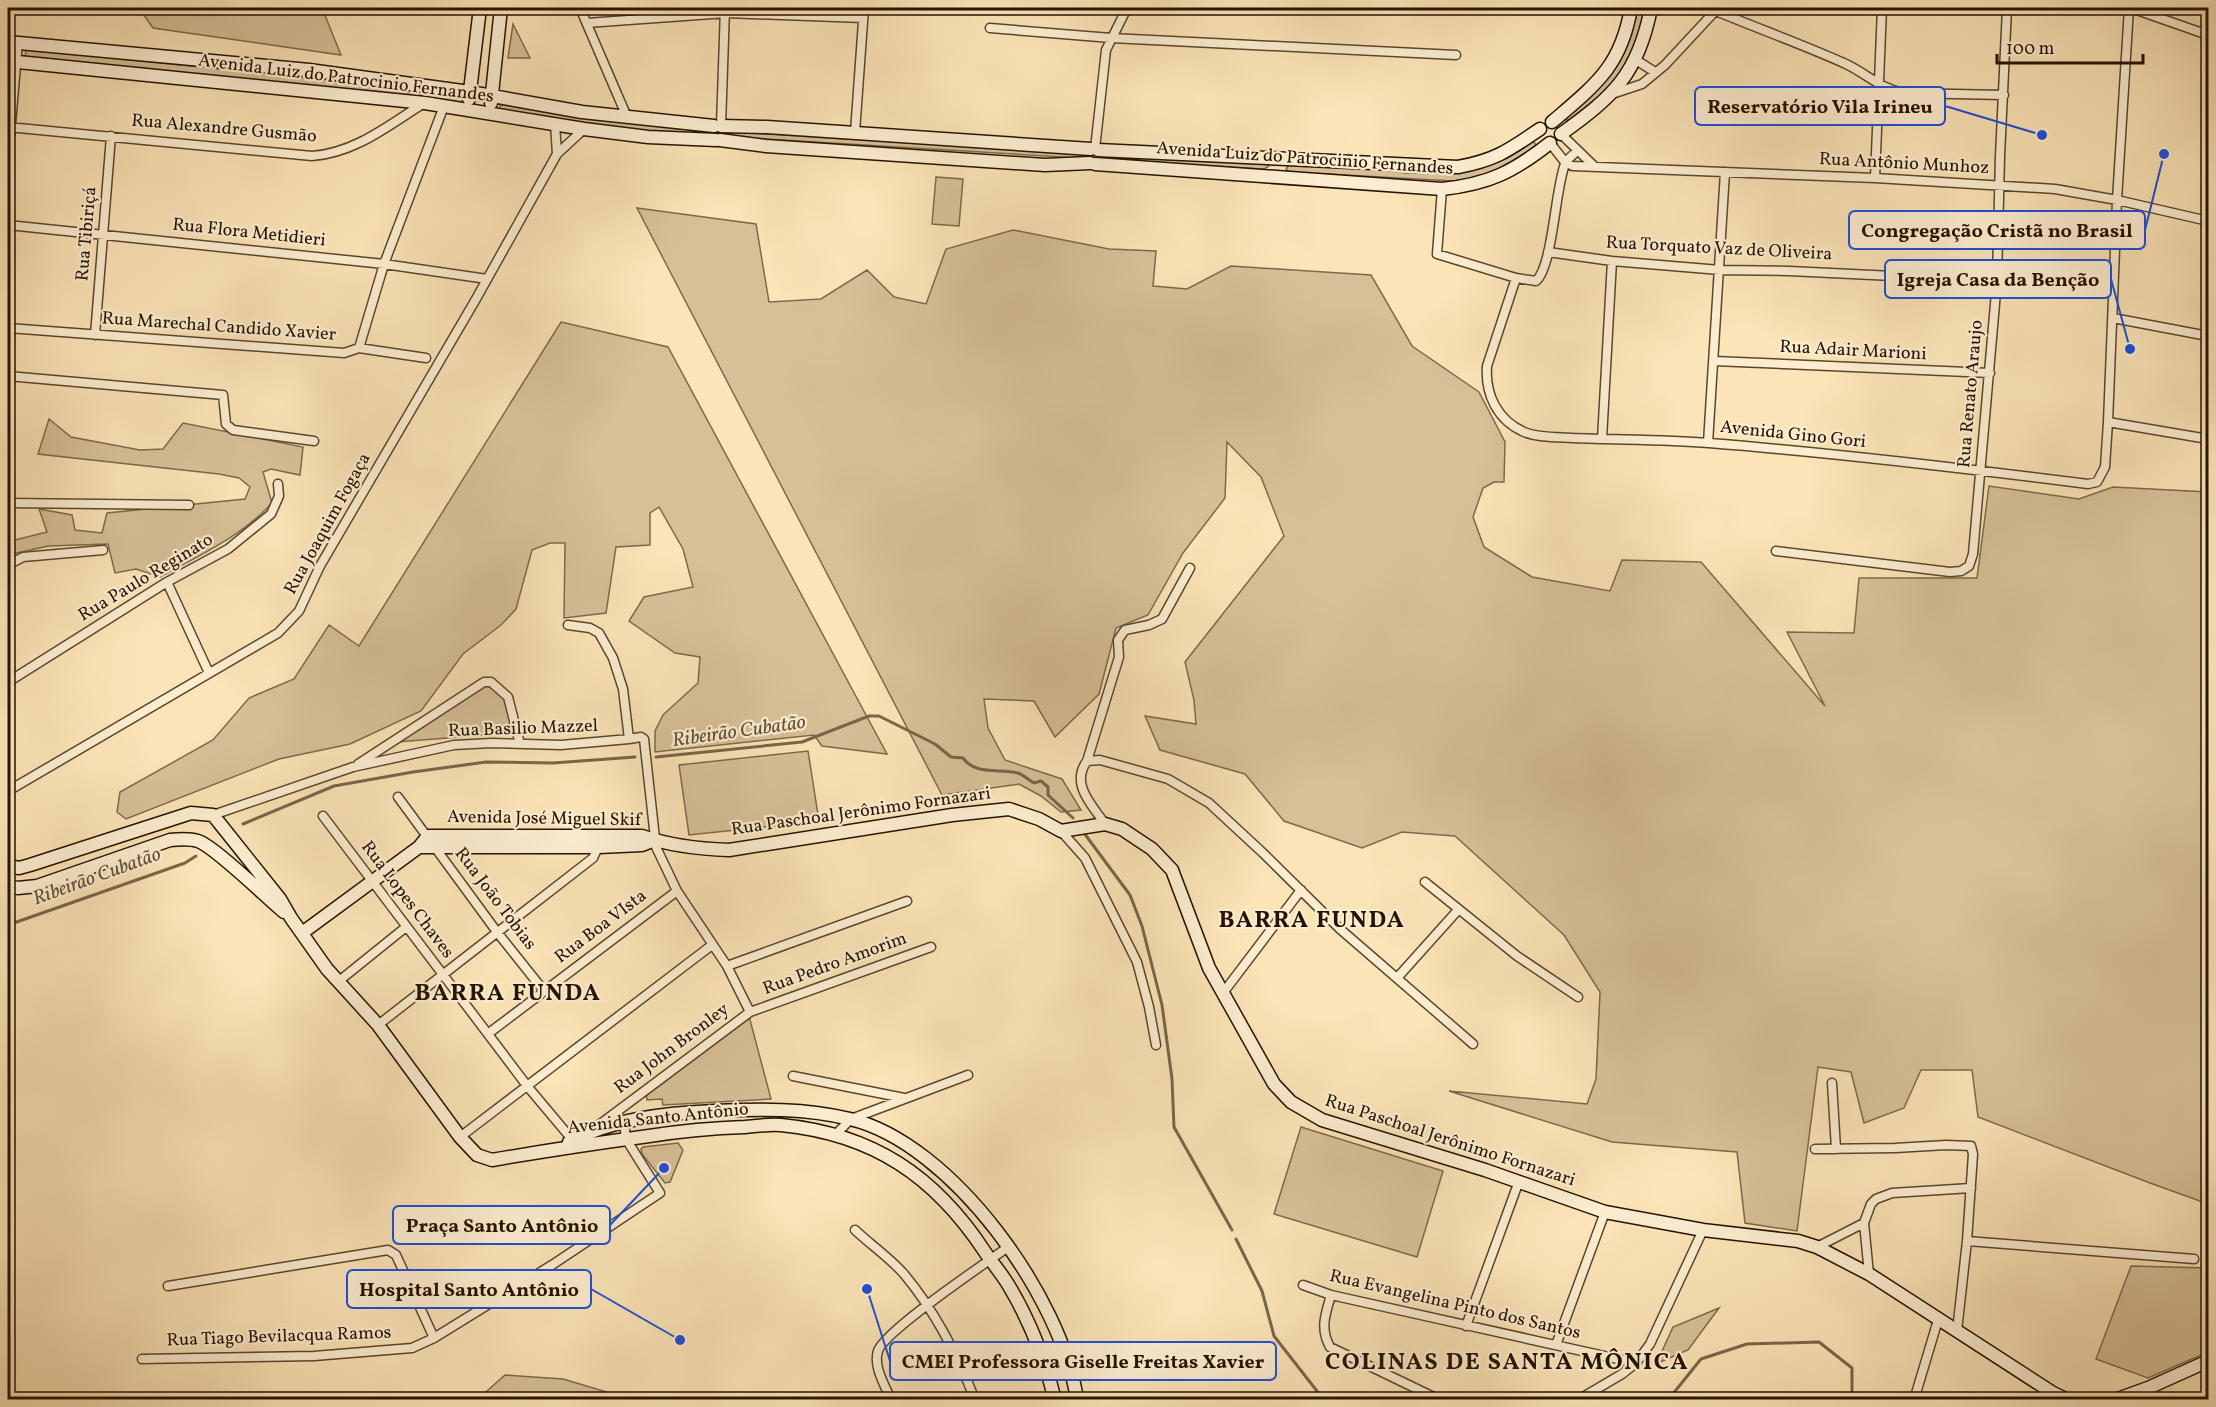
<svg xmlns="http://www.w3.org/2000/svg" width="2216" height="1407" viewBox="0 0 2216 1407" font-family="Vollkorn,serif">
<rect width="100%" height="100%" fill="#fbe4b7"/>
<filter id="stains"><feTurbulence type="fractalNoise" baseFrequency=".00333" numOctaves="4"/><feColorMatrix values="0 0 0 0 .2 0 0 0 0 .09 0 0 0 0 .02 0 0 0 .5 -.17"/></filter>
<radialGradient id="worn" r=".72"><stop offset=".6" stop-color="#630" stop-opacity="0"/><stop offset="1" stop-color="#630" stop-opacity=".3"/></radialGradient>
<path fill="#d7c098" stroke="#7e694c" stroke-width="1.5" d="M 139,8 L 322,8 L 341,55 L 153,28 Z
M 1636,8 L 1645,8 C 1641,59 1609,90 1571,120 L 1566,120 L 1564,117 L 1597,88 Z
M 513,24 L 530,58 L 508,58 Z
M 26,49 L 326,80 L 466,98 L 465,106 L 25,58 Z
M 503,105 L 575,117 L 707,130 L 708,132 L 706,134 L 645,132 L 581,125 L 499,110 L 500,106 Z
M 733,132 L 1083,153 L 1083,157 L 1080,158 L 733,137 L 731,134 Z
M 1533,141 L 1539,149 L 1485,176 L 1454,181 L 1290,172 L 1286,169 L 1290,163 L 1364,167 L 1405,173 L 1454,174 L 1487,166 Z
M 1106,155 L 1266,164 L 1269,166 L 1264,169 L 1106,160 Z
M 936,177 L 963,179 L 959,226 L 932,224 Z
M 637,208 L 756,224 L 769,302 L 821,299 L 867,270 L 894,297 L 926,304 L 946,249 L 1013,230 L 1109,249 L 1156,251 L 1153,286 L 1187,289 L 1231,266 L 1371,275 L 1412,346 L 1479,392 L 1505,442 L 1504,482 L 1494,482 L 1483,488 L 1473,517 L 1484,547 L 1532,577 L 1610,591 L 1622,560 L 1701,562 L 1825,706 L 1787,632 L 1854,633 L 1859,578 L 1977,578 L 1989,486 L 2079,499 L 2113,487 L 2208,492 L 2208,1204 L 2150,1183 L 1978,1117 L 1972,1070 L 1921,1070 L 1904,1108 L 1864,1123 L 1851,1072 L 1818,1067 L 1797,1231 L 1745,1223 L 1737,1152 L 1612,1142 L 1449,1091 L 1587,1104 L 1596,1079 L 1600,992 L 1564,935 L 1455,836 L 1402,832 L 1362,848 L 1284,821 L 1245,774 L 1160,750 L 1145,716 L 1196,724 L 1194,700 L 1185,662 L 1284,536 L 1261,477 L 1227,442 L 1225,498 L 1183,553 L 1148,615 L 1116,628 L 1099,694 L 1055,737 L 1034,701 L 984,699 L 988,728 L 1005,760 L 1062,779 L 1081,810 L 1061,812 L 1041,796 L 1019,784 L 942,795 Z
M 561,322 L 668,347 L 887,754 L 822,746 L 814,735 L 655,752 L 655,731 L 663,715 L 698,683 L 700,657 L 675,653 L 629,621 L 644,597 L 693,587 L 683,549 L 659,507 L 650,513 L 650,545 L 616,547 L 606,613 L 564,618 L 565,543 L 550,543 L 532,550 L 516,609 L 501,625 L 463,654 L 421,711 L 350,744 L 279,759 L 126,819 L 117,812 L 120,792 L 213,740 L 249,698 L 294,679 L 329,625 L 359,646 Z
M 49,419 L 71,437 L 140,450 L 163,449 L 183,423 L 303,447 L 300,475 L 271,469 L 263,472 L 272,503 C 241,537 199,555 160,577 L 136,569 L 115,573 L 108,544 L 48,546 L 8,555 L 8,539 L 15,540 L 47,532 L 39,509 L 72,515 L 75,530 L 102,533 L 107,513 L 245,499 L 250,487 L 239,478 L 219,474 L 38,454 Z
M 482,686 C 505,685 510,711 513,729 L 510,733 L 397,742 L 456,705 Z
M 808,751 L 819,821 L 689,835 L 679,765 Z
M 749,1016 L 771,1099 L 663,1105 L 662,1099 L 647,1100 L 646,1093 Z
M 1301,1127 L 1443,1171 L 1417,1257 L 1274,1214 Z
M 678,1143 L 683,1150 L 670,1182 L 665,1183 L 642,1154 L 641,1149 L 643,1147 Z
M 2131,1266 L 2208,1268 L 2208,1352 L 2148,1378 L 2096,1359 Z
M 1719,1308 L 1688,1350 L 1660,1362 L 1658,1360 L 1673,1327 Z
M 505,1375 L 563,1379 L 617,1395 L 618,1399 L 478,1399 Z"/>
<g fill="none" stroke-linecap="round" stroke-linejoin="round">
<path stroke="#7a6549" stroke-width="3" d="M 656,757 L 802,742 L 869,716 L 879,716 L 935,744 L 951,757 L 963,758 C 976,776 1000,768 1018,773 C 1023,775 1029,780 1034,783 L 1041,781 L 1048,787 L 1048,795 L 1073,818
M 243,824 L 334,786 L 413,772 L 486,762 L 553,763 L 635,757
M 1084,833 L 1130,895 L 1142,926 L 1162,1005 L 1172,1079 L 1174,1127 L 1232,1230
M 8,925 L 185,863 L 196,856
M 1236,1239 L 1262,1291 L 1274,1336 L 1324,1400
M 1668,1400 L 1701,1359 L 1747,1344 L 1819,1342 L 1852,1368 L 1852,1400"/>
<defs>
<path id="street" d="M 580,8 L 627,117
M 2131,8 L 2208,35
M 1716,11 C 1759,29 1804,45 1846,64 C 1867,74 1881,89 1904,93 L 2004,95
M 587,23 L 726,13 L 863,18
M 990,28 L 1111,38 L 1456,55
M 1636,60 L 1655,72
M 1612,94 L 1642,84 L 1665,65 L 1718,8
M 555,124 L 557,154
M 721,126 L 725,8
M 8,127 L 312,156 C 355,153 389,125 424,103
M 855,132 L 864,8
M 1561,134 L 1594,166
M 1550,143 L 1565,162 L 1573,166 L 1875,178 L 2055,189 L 2117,200 L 2208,221
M 1095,149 L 1106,50 L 1127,8
M 8,159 L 18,42
M 1875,178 L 1882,8
M 1442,189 L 1437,254 L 1516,278 L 1536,281 C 1553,266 1555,189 1565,164 C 1566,160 1573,155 1577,151
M 8,225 L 384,264 L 487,279
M 1548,252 L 1612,261 L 1720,270 L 1789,271 L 1997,281
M 1516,278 L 1487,366 C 1485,394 1497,420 1524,432 C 1539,438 1558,437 1573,438 C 1619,440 1664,439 1709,443 C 1836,453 1962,468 2088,484 L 2097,482 L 2105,467 L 2108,422 L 2117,200 L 2129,8
M 2113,318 L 2208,336
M 8,328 L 344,353 L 359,348 L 426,358
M 95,335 L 111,136
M 359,348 L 384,264 L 444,106
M 1714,361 L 1990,373
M 8,376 L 223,395 L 226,424 L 233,430 L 314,441
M 2108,422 L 2208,439
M 1602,439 L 1612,261
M 1708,443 L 1725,172
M 8,503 L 189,505
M 1776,551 L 1950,572 L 1961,571 L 1969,566 L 1973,554 L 1997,281 L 2000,156 L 2007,8
M 8,565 L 23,557 L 103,550
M 167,582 L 209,673
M 568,625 L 590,628 L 599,633 L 613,658 L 623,689 L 629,739 L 641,737 L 644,739 L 656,847 L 677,891 L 727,966 L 750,1012
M 8,682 L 167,582 L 228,549 L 271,514 L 279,496 L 278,484
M 1087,761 L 1119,657 L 1118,640 L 1125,630 L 1149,625 L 1162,619 L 1190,568
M 358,764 L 484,682 L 491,682 L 508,697 L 520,744
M 8,791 L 278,633 L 299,611 L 320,566 L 476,299 L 557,154 L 584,129
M 398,797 L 497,932 L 544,991
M 213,815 L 353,767 L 454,745 L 491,743 L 561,745 L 629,739
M 323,816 L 528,1087 L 575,1143
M 1105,824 C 1092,805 1070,784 1087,761 L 1100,760 L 1168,779 L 1209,803 L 1263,853 L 1340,929 L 1473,1044
M 1061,831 L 1085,858 L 1137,962 L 1149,1007 L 1156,1045
M 1425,882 L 1517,956 L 1578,997
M 727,966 L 907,901
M 1397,978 L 1458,910
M 339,981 L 406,927
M 1223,993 L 1301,890
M 378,1025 L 593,858 L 599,845
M 489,1033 L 677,891
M 793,1076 L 904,1098
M 1832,1083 L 1836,1149
M 595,1128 L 750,1012 L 931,947
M 835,1135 L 851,1119 L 968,1075
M 460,1137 L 712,945
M 1815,1149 L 1895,1148 L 1946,1145 L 1971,1146 L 1973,1154 L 1967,1241 L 1957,1331
M 855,1230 C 871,1245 890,1258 904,1274 C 934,1310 958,1356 975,1400
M 1967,1241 L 2194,1259
M 1817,1247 L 1864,1223
M 1869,1274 L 1864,1223 L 1871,1204 L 1876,1199 L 1892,1193 L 1971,1188
M 1303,1285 L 1331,1295 L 1636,1363
M 168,1286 L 388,1250 L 396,1255 L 434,1338
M 1331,1295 C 1325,1315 1320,1329 1330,1347 L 1440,1400
M 1466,1326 L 1519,1181
M 1556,1345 L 1605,1212
M 142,1359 L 314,1356 L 412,1348 L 434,1338 L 552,1265 L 660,1193 L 626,1139 L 624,1121
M 891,1400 C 885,1385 873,1367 878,1351 C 884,1331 986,1263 1008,1247
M 1578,1400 L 1622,1374 L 1636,1363 L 1650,1344 L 1703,1230
M 1914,1400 L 1938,1320"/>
<path id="secondary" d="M 8,42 L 309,70 L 470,92 L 582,112 L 714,126
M 8,61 L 425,103 L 584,129 L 648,137 L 716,140
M 469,99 L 480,8
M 491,103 L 501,8
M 1552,122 C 1595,85 1621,67 1631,8
M 721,126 L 767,127 L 1091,149
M 1561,134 C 1614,96 1638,74 1651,8
M 720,140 L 766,146 L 1045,165 L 1090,163
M 1098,150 L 1458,167 C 1496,160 1509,150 1540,129
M 1095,164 L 1442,189 C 1489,184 1513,172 1550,143
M 419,847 L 599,847 L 642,845 L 655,840
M 8,866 L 19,868 L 30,865 L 191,813 L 213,815 L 280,899 L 291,918 L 327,969 L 378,1025 L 460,1137 L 477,1155 L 492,1160 C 544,1151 597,1143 649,1136 C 681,1131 713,1128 745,1127 C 757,1126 769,1124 781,1125 C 873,1134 935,1176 985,1252 C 993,1264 1002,1274 1009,1286 C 1030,1321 1045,1360 1055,1400
M 8,886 L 18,888 L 37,886 L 170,840 C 179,839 189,838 198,841 C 214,846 267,898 284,912
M 302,933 L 419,847 L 428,836 L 642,836 C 671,846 699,849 729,850 L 952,815 L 1009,809 L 1039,819 L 1061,831 L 1105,824 L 1122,829 L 1152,849 L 1172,870 L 1209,968 L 1274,1084 L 1291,1102 L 1322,1120 L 1485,1170 L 1605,1212 L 1703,1230 L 1798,1241 L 1817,1247 L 1869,1274 L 2053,1393 L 2068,1400
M 569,1142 C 612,1119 666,1113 714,1111 C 760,1109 805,1108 850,1119 C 952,1143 1063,1299 1077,1400
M 2115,1400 L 2148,1388 L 2208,1361"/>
</defs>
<use href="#street" stroke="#5a462e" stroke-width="11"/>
<use href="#secondary" stroke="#251200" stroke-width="15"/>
<use href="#street" stroke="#fcedd0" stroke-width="8"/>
<use href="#secondary" stroke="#fcedd0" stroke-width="12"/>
</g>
<g text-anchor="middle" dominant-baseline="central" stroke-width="4.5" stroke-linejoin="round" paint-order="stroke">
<g font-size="18" fill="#251200" stroke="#fcedd0">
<text transform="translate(346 79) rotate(7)">Avenida Luiz do Patrocinio Fernandes</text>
<text transform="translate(224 129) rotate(5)">Rua Alexandre Gusmão</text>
<text transform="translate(1305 159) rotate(4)">Avenida Luiz do Patrocinio Fernandes</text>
<text transform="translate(1904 164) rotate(3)">Rua Antônio Munhoz</text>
<text transform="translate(249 233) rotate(6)">Rua Flora Metidieri</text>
<text transform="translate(87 234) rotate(-85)">Rua Tibiriçá</text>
<text transform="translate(1719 249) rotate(3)">Rua Torquato Vaz de Oliveira</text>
<text transform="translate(219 327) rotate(4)">Rua Marechal Candido Xavier</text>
<text transform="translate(1853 351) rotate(3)">Rua Adair Marioni</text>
<text transform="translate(1971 394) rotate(-85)">Rua Renato Araujo</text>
<text transform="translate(1793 435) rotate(6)">Avenida Gino Gori</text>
<text transform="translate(328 524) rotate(-61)">Rua Joaquim Fogaça</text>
<text transform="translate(146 578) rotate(-31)">Rua Paulo Reginato</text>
<text transform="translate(523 729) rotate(-2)">Rua Basilio Mazzel</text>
<text transform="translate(861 812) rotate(-8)">Rua Paschoal Jerônimo Fornazari</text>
<text transform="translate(544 819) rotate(1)">Avenida José Miguel Skif</text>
<text transform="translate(495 899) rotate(53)">Rua João Tobias</text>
<text transform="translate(407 900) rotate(53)">Rua Lopes Chaves</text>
<text transform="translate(601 927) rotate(-37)">Rua Boa VIsta</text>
<text transform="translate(835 964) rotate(-20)">Rua Pedro Amorim</text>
<text transform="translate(672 1049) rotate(-37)">Rua John Bronley</text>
<text transform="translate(658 1119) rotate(-6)">Avenida Santo Antônio</text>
<text transform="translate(1450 1141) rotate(18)">Rua Paschoal Jerônimo Fornazari</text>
<text transform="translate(1455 1305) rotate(13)">Rua Evangelina Pinto dos Santos</text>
<text transform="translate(279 1337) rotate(-2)">Rua Tiago Bevilacqua Ramos</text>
</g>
<g font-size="20" font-style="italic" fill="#645136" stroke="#fcedd0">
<text transform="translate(739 732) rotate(-8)">Ribeirão Cubatão</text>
<text transform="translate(97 877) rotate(-20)">Ribeirão Cubatão</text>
</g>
<g font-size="24" font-weight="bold" letter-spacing="1.5" fill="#251200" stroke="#fcedd0">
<text x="1312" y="921">BARRA FUNDA</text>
<text x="508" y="994">BARRA FUNDA</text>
<text x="1507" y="1363">COLINAS DE SANTA MÔNICA</text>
</g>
</g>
<path fill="none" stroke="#1d4ed8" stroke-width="2" d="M2042 135L1945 106M2164 154L2145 230M2130 349L2111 279M664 1168L610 1225M680 1340L591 1289M867 1289L890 1361"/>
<g fill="#1d4ed8" stroke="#fcedd0" stroke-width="2">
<circle cx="2042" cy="135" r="6"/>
<circle cx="2164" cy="154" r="6"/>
<circle cx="2130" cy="349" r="6"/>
<circle cx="664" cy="1168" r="6"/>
<circle cx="680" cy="1340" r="6"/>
<circle cx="867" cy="1289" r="6"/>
</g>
<g fill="#fcedd0" stroke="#1d4ed8" stroke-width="2">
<rect x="1695" y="87" width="250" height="38" rx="6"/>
<rect x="1849" y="211" width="296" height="38" rx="6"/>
<rect x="1885" y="260" width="226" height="38" rx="6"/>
<rect x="393" y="1206" width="217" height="38" rx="6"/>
<rect x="347" y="1270" width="244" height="38" rx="6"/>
<rect x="890" y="1342" width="386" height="38" rx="6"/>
</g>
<g font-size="20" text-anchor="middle" font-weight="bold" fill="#251200">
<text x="1820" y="113">Reservatório Vila Irineu</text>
<text x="1997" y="237">Congregação Cristã no Brasil</text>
<text x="1998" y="286">Igreja Casa da Benção</text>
<text x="502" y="1232">Praça Santo Antônio</text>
<text x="469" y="1296">Hospital Santo Antônio</text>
<text x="1083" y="1368">CMEI Professora Giselle Freitas Xavier</text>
</g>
<rect width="2216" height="1407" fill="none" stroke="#fbe4b7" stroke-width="30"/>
<rect x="9" y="9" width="2198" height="1389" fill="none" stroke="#251200" stroke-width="3"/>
<rect x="15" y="15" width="2186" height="1377" fill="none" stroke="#251200" stroke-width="1.5"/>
<path d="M1997 54v9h146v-9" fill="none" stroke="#251200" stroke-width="3"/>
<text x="2006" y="54" font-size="18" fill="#251200" stroke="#fcedd0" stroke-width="4.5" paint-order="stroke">100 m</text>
<rect width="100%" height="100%" filter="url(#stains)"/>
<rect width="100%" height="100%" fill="url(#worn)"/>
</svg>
